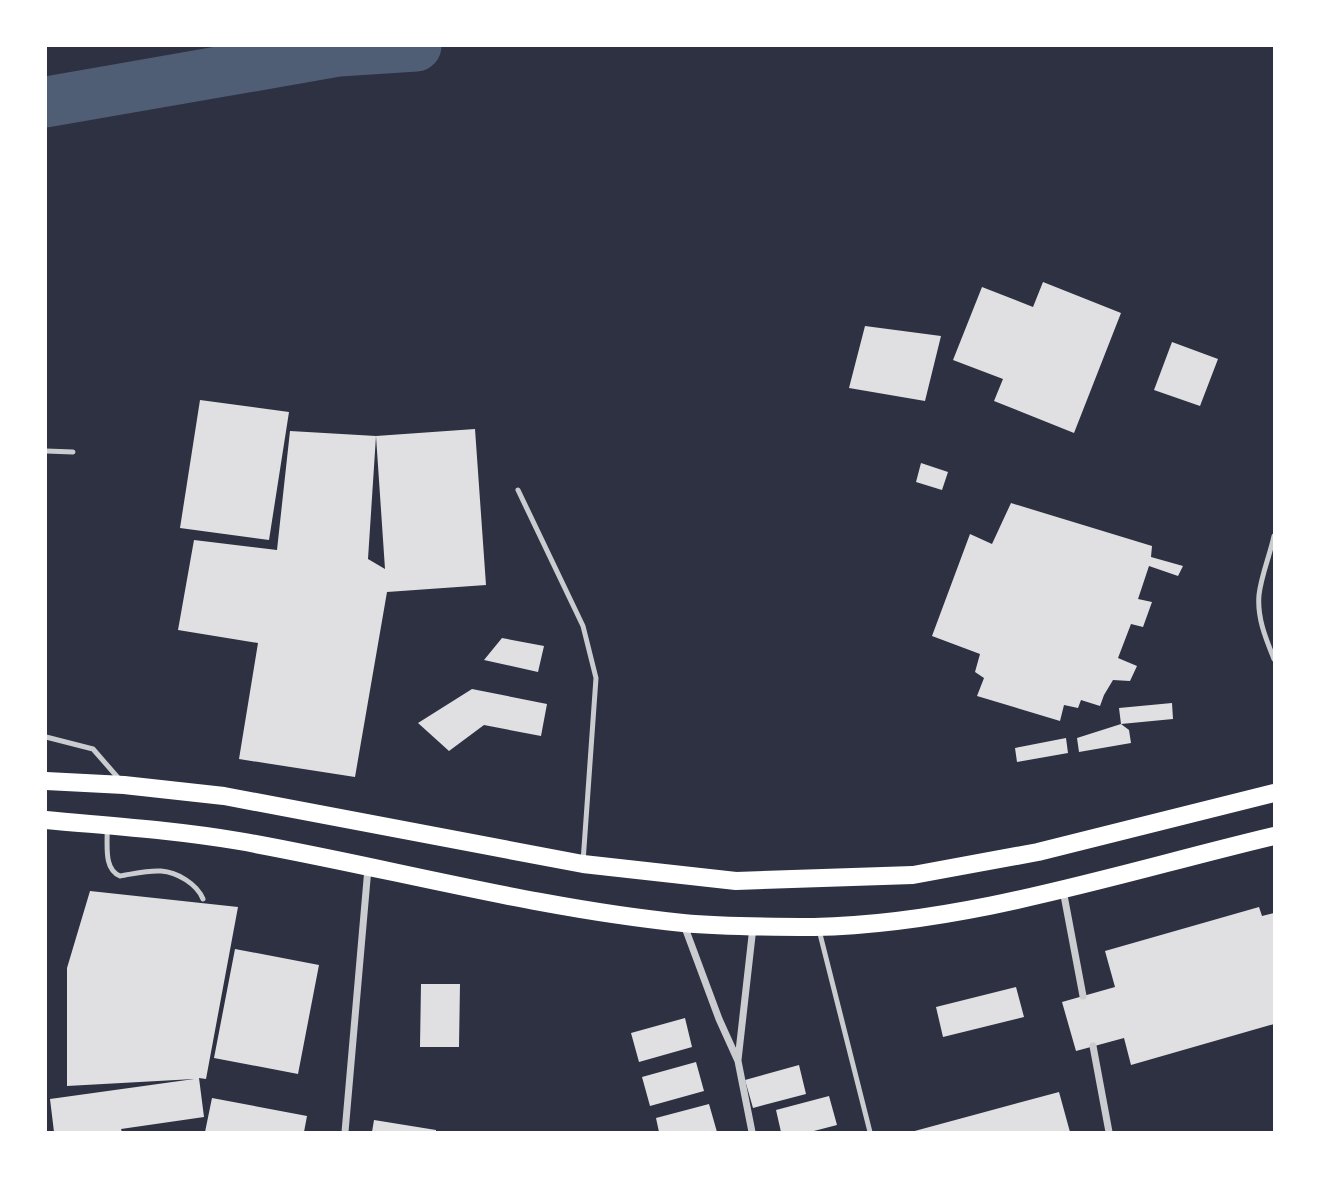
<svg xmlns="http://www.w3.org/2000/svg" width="1320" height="1178" viewBox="0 0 1320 1178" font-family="'IBM Plex Sans',sans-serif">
<rect width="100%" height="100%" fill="#2d3142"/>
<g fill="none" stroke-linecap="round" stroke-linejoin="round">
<path stroke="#4f5d75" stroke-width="51" d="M 46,102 L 339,51 L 416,46"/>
</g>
<path fill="#e0e0e3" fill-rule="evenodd" d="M 1043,282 L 1121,313 L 1074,433 L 994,401 L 1003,379 L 953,360 L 982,287 L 1033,307 Z
M 865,326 L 941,336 L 925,401 L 849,388 Z
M 1172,342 L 1218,359 L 1200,406 L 1154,390 Z
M 200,400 L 289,412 L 269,540 L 180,528 Z
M 475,429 L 486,585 L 387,592 L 355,777 L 239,759 L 258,643 L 178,630 L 194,540 L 277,550 L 290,431 L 376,436 ZM 376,436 L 385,569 L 368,559 Z
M 921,463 L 948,472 L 942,490 L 916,482 Z
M 1011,503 L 1152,546 L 1151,557 L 1183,566 L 1178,576 L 1149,566 L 1138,599 L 1152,602 L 1143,627 L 1131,624 L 1118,658 L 1137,666 L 1130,681 L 1113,680 L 1104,695 L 1100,706 L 1081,700 L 1078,708 L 1064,705 L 1060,721 L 977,696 L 984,678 L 975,672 L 980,654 L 932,636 L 970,534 L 992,544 Z
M 502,638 L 544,646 L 538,672 L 484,660 Z
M 472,689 L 547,704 L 541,736 L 484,725 L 449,751 L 418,723 Z
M 1172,703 L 1173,719 L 1121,724 L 1119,708 Z
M 1121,724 L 1129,730 L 1131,743 L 1079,752 L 1077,738 Z
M 1066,738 L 1068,753 L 1017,762 L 1015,748 Z
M 90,891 L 238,907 L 206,1079 L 199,1078 L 204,1117 L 121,1129 L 122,1132 L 54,1132 L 50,1099 L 194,1079 L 67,1086 L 67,968 Z
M 1259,907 L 1262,916 L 1274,913 L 1274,1024 L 1131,1065 L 1124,1038 L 1076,1051 L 1062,1002 L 1115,987 L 1105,951 Z
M 235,949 L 319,965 L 298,1074 L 214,1058 Z
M 421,984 L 460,984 L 459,1047 L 420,1047 Z
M 1016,987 L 1024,1017 L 943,1037 L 936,1007 Z
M 685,1018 L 692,1047 L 639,1062 L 631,1033 Z
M 696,1062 L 704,1091 L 650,1106 L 642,1077 Z
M 799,1065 L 806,1094 L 753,1108 L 745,1080 Z
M 1059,1092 L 1070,1132 L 911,1132 Z
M 829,1096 L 837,1125 L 810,1132 L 781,1132 L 776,1110 Z
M 212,1098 L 307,1116 L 304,1132 L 205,1132 Z
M 709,1104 L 717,1132 L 659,1132 L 656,1118 Z
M 374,1120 L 436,1130 L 436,1132 L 372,1132 Z"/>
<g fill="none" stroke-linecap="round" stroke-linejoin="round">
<path stroke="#caccd0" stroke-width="5" d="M 46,451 L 73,452
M 518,490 L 583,626 L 596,678 L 583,862
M 1274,536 C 1270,555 1261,576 1259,595 C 1257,618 1266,639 1274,659
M 46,737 L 93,749 L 120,780
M 107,828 C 108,844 103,869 120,876 C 133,874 148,870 161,871 C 177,872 197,884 203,899
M 819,930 L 870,1132"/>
<path stroke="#caccd0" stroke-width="7" d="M 1063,890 L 1083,996
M 684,925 L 719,1019 L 738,1061 L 752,1132
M 1093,1046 L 1109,1132
M 738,1060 L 753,927
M 345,1132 L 368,868"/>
<path stroke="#fff" stroke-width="18" d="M 46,781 L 124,785 L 224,796 L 583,864 L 736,881 L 913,875 L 1038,852 L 1274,793
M 46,820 C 110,826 175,830 239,841 C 386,867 533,908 683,923 C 726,927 770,927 814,927 C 967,924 1126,871 1274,836"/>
</g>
<rect width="1320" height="1178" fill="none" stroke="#ffffff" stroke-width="94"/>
</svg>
